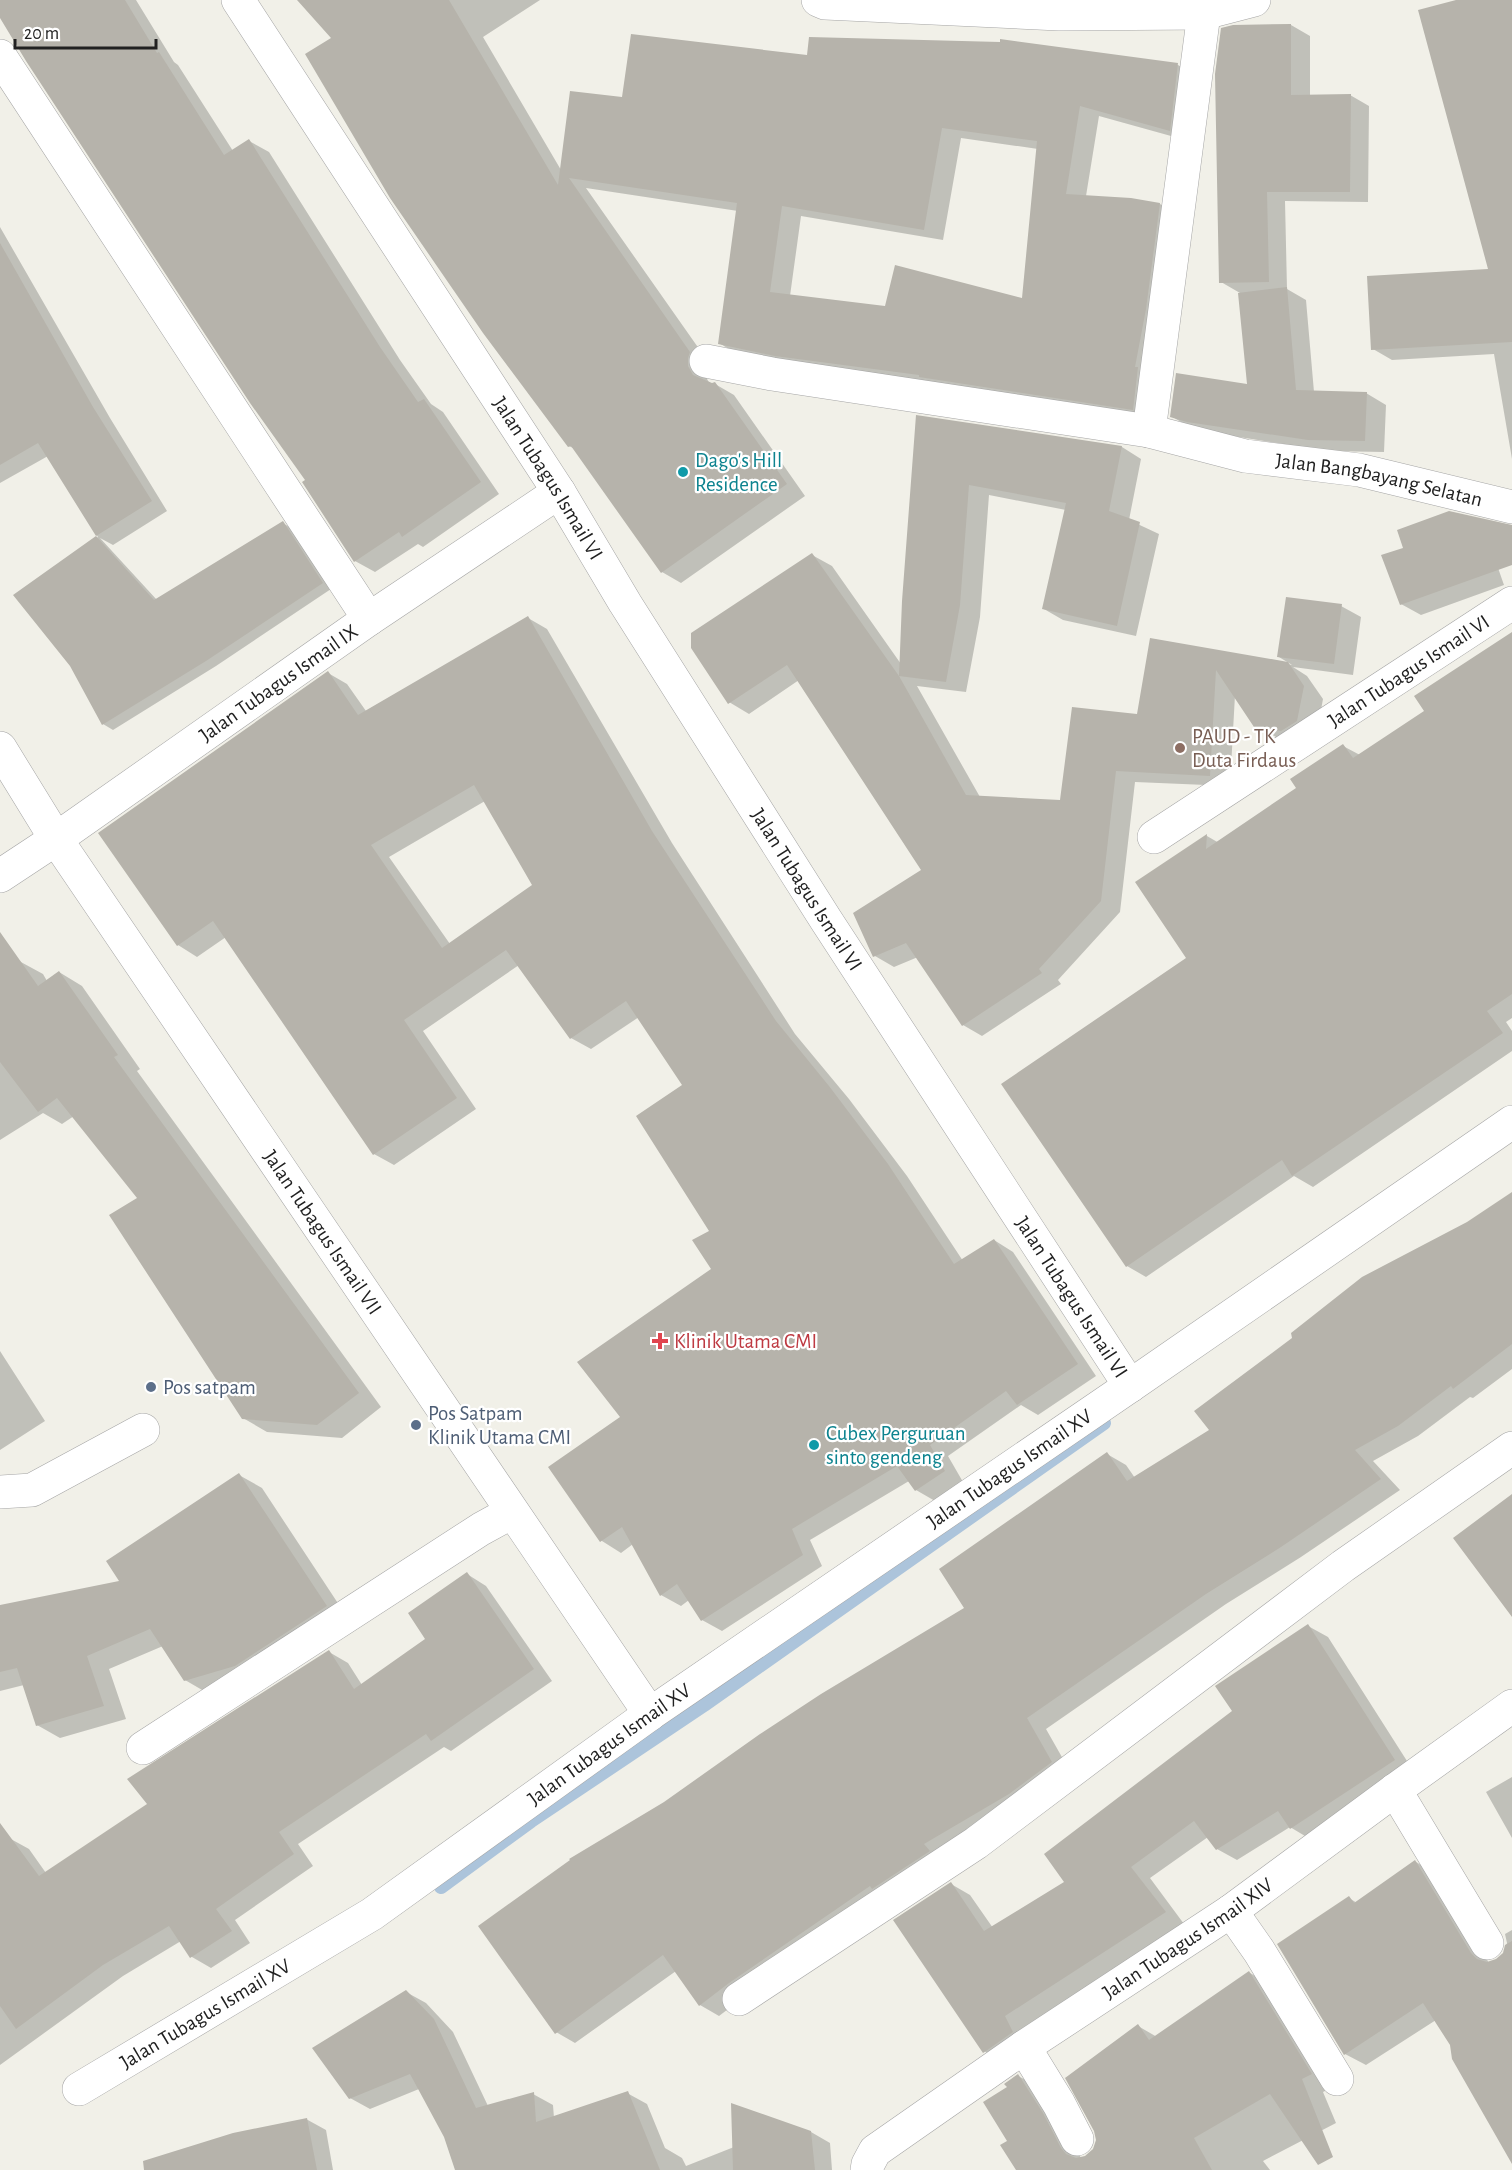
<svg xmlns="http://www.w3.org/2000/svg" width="1512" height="2170" viewBox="0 0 1512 2170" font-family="'Alegreya Sans',sans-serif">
<rect width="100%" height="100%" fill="#f1f0e8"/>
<path fill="#0003" fill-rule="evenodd" d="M 0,0 L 136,0 L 174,62 L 178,65 L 233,151 L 249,141 L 269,152 L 400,360 L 431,404 L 443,412 L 499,494 L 423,547 L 418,544 L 375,572 L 355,561 L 307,481 L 0,16 Z
M 299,0 L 540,0 L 483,37 L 561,170 L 624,99 L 808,57 L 1001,44 L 1001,41 L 1178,65 L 1197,76 L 1189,141 L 1099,116 L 1086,196 L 1160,204 L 1179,216 L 1152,420 L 739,355 L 719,343 L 738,211 L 586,188 L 709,363 L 706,369 L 707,379 L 710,384 L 715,384 L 734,395 L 805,496 L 681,583 L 662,572 L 575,449 L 569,446 L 333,38 ZM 961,138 L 1038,149 L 1023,300 L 887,308 L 790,296 L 801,216 L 943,240 Z
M 1462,0 L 1512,0 L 1512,459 L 1494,354 L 1392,360 L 1373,349 L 1490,270 Z
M 1291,25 L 1310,36 L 1310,96 L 1350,95 L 1369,106 L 1368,202 L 1285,201 L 1287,289 L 1306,300 L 1314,392 L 1366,393 L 1386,405 L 1384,452 L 1328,451 L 1208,432 L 1191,428 L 1171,416 L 1249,386 L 1240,293 L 1221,282 Z
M 0,227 L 110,418 L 167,511 L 113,545 L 100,538 L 157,600 L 283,523 L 292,529 L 331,589 L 216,666 L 113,730 L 103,724 L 71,666 L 15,595 L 98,537 L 48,456 L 0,483 Z
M 917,416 L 1122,447 L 1141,459 L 1129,520 L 1159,534 L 1136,636 L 1063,620 L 1044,609 L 1066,510 L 989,495 L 980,617 L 966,692 L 917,686 L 980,797 L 1061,802 L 1138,716 L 1152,639 L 1292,665 L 1279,657 L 1341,606 L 1361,617 L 1353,675 L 1293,667 L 1307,676 L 1323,699 L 1317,732 L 1302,742 L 1276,737 L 1255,725 L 1235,695 L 1230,786 L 1135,782 L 1120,912 L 1058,980 L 1061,984 L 982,1036 L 963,1025 L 918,957 L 894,967 L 875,956 L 923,871 L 799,680 L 749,714 L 729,702 L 812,555 L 832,566 L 901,664 Z
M 1484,528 L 1504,585 L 1421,615 L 1401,604 Z
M 528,618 L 547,629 L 672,843 L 795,1034 L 849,1099 L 907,1176 L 963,1261 L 994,1240 L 1013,1252 L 1096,1376 L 1038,1415 L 1021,1405 L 948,1456 L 963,1482 L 935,1501 L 916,1490 L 909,1481 L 810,1540 L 822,1566 L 722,1631 L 702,1620 L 689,1600 L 681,1606 L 661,1595 L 633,1544 L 621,1553 L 602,1541 L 550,1467 L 622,1417 L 713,1270 L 711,1231 L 684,1085 L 639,1017 L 591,1049 L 571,1038 L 519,965 L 423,1031 L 476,1109 L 394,1165 L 374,1154 L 226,937 L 197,957 L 178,945 L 100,833 L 328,673 L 347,684 L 366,711 ZM 485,801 L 534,886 L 450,944 L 389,857 Z
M 1512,633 L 1512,1018 L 1506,1022 L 1512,1031 L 1512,1051 L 1313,1187 L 1294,1176 L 1146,1277 L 1127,1266 L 1188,958 L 1137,882 L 1207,836 L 1219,843 L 1298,788 L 1343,746 L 1360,755 L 1426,711 Z
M 19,961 L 43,974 L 47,981 L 59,972 L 82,986 L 140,1069 L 137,1071 L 381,1407 L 342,1438 L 267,1432 L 243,1418 L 139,1199 L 74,1116 L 62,1124 L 43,1113 L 0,1140 L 0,972 Z
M 1512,1194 L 1512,1369 L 1473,1398 L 1470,1397 L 1418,1436 L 1373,1461 L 1400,1490 L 1301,1557 L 1226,1604 L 1046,1729 L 1071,1773 L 748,1994 L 719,2016 L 700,2005 L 676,1971 L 575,2043 L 556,2032 L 665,1803 L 966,1608 L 1107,1454 L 1126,1465 L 1135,1478 L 1212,1430 L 1468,1223 Z
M 0,1351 L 45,1421 L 0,1450 Z
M 239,1475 L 262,1488 L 349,1620 L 209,1694 L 185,1680 L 163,1646 L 109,1669 L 126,1719 L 60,1738 L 37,1725 L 24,1685 L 0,1691 L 0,1607 L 121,1582 Z
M 467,1574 L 486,1586 L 552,1681 L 451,1751 L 444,1747 L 298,1844 L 313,1866 L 235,1920 L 250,1943 L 211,1968 L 192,1957 L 181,1941 L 123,1976 L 0,2065 L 0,1845 L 9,1838 L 29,1849 L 46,1873 L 149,1805 L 329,1652 L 348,1663 L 362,1685 L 427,1639 Z
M 1308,1626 L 1328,1637 L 1414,1772 L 1310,1839 L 1290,1827 L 1237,1860 L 1217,1849 L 1208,1837 L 1150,1878 L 1184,1924 L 1004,2063 L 984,2051 L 951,1884 L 970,1895 L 993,1928 L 1066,1882 L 1234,1711 Z
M 1512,1777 L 1512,1838 L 1486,1792 Z
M 1416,1862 L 1436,1874 L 1489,1963 L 1498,1960 L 1504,1953 L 1507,1943 L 1505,1934 L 1512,1930 L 1512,2137 L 1436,2020 L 1366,2065 L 1345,2054 L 1349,1898 L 1357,1903 Z
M 1250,1973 L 1272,1986 L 1333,2087 L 1323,2092 L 1336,2123 L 1263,2161 L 1270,2170 L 1018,2170 L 1009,2142 L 1009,2087 L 1018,2076 L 1041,2088 L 1081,2158 L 1086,2157 L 1094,2149 L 1138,2026 L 1157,2037 Z
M 406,1992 L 426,2003 L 453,2032 L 488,2106 L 533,2094 L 553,2105 L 554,2118 L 627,2093 L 647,2104 L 665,2148 L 682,2158 L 686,2166 L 734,2147 L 811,2132 L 830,2143 L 832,2170 L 456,2170 L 445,2137 L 419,2089 L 370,2109 L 350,2098 Z
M 306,2119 L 326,2130 L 333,2170 L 213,2170 Z"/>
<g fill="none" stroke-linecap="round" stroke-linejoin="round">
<path stroke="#acc4db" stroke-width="14" d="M 441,1887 L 531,1821 L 704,1705 L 1104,1423"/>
</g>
<path fill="#b6b3ab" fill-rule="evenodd" d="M 0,0 L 125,0 L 157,53 L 159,52 L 224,155 L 249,139 L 380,347 L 418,402 L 424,399 L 481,482 L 402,537 L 399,532 L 354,562 L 302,482 L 305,480 L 250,403 L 26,61 L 0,18 Z
M 297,0 L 449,0 L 558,185 L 570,91 L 622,97 L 631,34 L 807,55 L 809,37 L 1000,42 L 1000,39 L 1178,63 L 1170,131 L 1080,106 L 1066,194 L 1131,198 L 1160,203 L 1146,309 L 1135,367 L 1138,367 L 1133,410 L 919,377 L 919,375 L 775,356 L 718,344 L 737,203 L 569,178 L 690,352 L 688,358 L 688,366 L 693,375 L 712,383 L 715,382 L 787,484 L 661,573 L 571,446 L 568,447 L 483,333 L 390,198 L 305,54 L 331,38 ZM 942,128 L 1037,141 L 1022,298 L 895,265 L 885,306 L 770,292 L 782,206 L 924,230 Z
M 1456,0 L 1512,0 L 1512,342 L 1371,350 L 1367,276 L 1488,269 L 1418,10 Z
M 1291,24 L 1291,95 L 1351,94 L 1350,192 L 1267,192 L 1269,282 L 1219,283 L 1215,74 L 1221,28 L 1233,25 Z
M 0,243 L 93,407 L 152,501 L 96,536 L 38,443 L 0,465 Z
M 1287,287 L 1296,390 L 1367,392 L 1365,441 L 1308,440 L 1187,422 L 1170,417 L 1176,373 L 1247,384 L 1238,293 Z
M 916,415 L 1122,446 L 1109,511 L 1140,522 L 1117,626 L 1042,609 L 1066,503 L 969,485 L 960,605 L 946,682 L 899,676 L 902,601 Z
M 1449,511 L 1512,525 L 1512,565 L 1400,605 L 1381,555 L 1403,548 L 1397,530 Z
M 283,521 L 323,583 L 206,661 L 102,725 L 70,666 L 13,595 L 96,536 L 154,600 Z
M 812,553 L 899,676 L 966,795 L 1060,800 L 1072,707 L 1137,714 L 1150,638 L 1288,662 L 1304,686 L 1297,721 L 1281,731 L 1254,727 L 1216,670 L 1210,776 L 1116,771 L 1101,901 L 1039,969 L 1042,973 L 962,1026 L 906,943 L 873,957 L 853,913 L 921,870 L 787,665 L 728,704 L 691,648 L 691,633 Z
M 1286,597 L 1342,604 L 1334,664 L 1277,657 Z
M 528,616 L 652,831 L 776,1021 L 829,1086 L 888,1164 L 954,1264 L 994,1239 L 1078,1364 L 1017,1405 L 1006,1391 L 930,1445 L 945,1471 L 915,1491 L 897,1466 L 792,1529 L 803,1555 L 701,1621 L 677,1584 L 660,1596 L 622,1527 L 600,1542 L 548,1467 L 620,1417 L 577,1362 L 711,1269 L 692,1240 L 709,1231 L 636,1116 L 682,1085 L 626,1001 L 570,1039 L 506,950 L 404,1020 L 457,1098 L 373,1155 L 213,921 L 177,946 L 98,833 L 328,671 L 358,715 ZM 474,785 L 532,885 L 442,948 L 371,845 Z
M 1512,632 L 1512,994 L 1487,1011 L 1503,1033 L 1292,1176 L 1282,1160 L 1126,1267 L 1001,1084 L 1186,958 L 1135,882 L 1207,834 L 1206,849 L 1296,788 L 1290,779 L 1343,744 L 1353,758 L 1424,711 L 1414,696 Z
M 0,932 L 38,986 L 59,971 L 118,1055 L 114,1057 L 359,1393 L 317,1425 L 242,1419 L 109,1215 L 137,1198 L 57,1098 L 38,1112 L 0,1062 Z
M 1512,1192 L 1512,1344 L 1453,1389 L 1451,1386 L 1398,1426 L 1355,1450 L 1381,1479 L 1281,1547 L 1206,1594 L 1027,1718 L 1052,1762 L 1009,1794 L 924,1844 L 930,1851 L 872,1889 L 870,1886 L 729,1983 L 699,2006 L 663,1955 L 555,2034 L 478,1926 L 570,1860 L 569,1859 L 664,1802 L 760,1734 L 821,1694 L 964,1608 L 939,1569 L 1107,1452 L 1127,1481 L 1209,1430 L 1194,1411 L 1292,1338 L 1291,1333 L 1362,1277 L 1467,1222 Z
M 239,1473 L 327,1606 L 235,1666 L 184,1681 L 150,1629 L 87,1656 L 104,1706 L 36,1726 L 17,1668 L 0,1672 L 0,1605 L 119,1581 L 106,1561 Z
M 1512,1494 L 1512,1617 L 1453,1538 Z
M 467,1572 L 534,1669 L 431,1741 L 426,1734 L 279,1832 L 294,1854 L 216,1909 L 232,1931 L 190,1958 L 169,1926 L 103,1965 L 16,2029 L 0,2006 L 0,1823 L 39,1876 L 147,1804 L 127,1779 L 329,1650 L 354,1689 L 425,1639 L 408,1613 Z
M 1308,1624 L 1395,1760 L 1290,1829 L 1278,1811 L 1216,1850 L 1194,1821 L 1131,1867 L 1166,1912 L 1005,2016 L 1013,2032 L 983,2053 L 893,1920 L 951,1882 L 984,1931 L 1064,1882 L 1044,1854 L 1232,1711 L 1215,1686 Z
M 1415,1860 L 1471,1953 L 1477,1959 L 1487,1962 L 1496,1959 L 1503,1953 L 1505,1945 L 1512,1941 L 1512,2164 L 1452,2059 L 1450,2045 L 1423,2003 L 1344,2055 L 1277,1944 L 1349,1896 L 1354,1903 Z
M 1249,1971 L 1312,2074 L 1302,2079 L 1333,2157 L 1318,2165 L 1270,2094 L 1194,2138 L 1212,2170 L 1016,2170 L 1000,2145 L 1007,2141 L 983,2102 L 1007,2087 L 1004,2084 L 1018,2074 L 1043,2113 L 1061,2148 L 1066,2154 L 1076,2158 L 1085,2156 L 1093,2149 L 1096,2140 L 1094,2131 L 1065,2078 L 1138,2024 L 1149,2040 Z
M 406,1990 L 434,2019 L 476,2108 L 534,2092 L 536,2122 L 628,2091 L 660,2170 L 455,2170 L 444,2137 L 410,2074 L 349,2099 L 312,2048 Z
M 731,2103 L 811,2131 L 815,2170 L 733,2170 Z
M 307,2118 L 317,2170 L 144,2170 L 143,2161 L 233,2133 Z"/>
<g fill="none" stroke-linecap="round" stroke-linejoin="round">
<defs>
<g id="minor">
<path id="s1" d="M 238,0 L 559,492 L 625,603 L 826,920 L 1130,1386 L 1512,1122"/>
<path d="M 818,0 L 825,3 L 1059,14 L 1204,13 L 1254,0"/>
<path d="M 0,56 L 369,619"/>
<path id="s2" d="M 706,361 L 772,374 L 1149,431 L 1245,456 L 1359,470 L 1512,507"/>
<path d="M 1149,431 L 1204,13"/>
<path id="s3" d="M 0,748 L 56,839 L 650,1714"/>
<path id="s4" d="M 1154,837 L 1512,603"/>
<path id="s5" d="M 0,876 L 56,839 L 369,619 L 559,492"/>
<path d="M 0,1492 L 32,1490 L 143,1430"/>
<path d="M 143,1748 L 481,1529 L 512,1512"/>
<path d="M 1395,1790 L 1487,1943"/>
<path d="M 1231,1911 L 1259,1951 L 1337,2079"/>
<path d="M 739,1999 L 976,1843 L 1343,1566 L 1512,1448"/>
<path d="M 1024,2047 L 1059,2104 L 1077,2139"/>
<path id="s6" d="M 79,2089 L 372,1914 L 650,1714 L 1130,1386"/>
<path id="s7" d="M 867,2170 L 868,2164 L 875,2151 L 1024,2047 L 1231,1911 L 1395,1790 L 1512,1706"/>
</g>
</defs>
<use href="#minor" stroke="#a5a5a5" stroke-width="34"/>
<use href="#minor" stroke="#fff" stroke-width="33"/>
</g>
<g fill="#0f9aa8" stroke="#fff" stroke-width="2">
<circle cx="683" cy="472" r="6"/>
<circle cx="814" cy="1445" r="6"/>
</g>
<circle fill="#8d6e63" stroke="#fff" stroke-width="2" cx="1180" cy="748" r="6"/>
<path fill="#e0444e" stroke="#fff" stroke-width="2" d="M657 1332h6v6h6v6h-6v6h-6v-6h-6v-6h6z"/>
<g fill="#5c6f8a" stroke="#fff" stroke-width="2">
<circle cx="151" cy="1387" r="6"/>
<circle cx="416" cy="1425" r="6"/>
</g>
<g text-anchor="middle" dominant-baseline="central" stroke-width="4.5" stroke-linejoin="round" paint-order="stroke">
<g font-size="21" fill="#0d838f" stroke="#fff" text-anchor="start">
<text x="695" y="460">Dago's Hill<tspan x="695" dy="24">Residence</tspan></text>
<text x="826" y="1433">Cubex Perguruan<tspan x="826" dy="24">sinto gendeng</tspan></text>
</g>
<g font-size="21" fill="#212121" stroke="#fff">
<text stroke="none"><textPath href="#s1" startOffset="570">Jalan Tubagus Ismail VI</textPath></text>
<text stroke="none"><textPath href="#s2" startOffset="684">Jalan Bangbayang Selatan</textPath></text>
<text stroke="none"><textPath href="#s4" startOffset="304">Jalan Tubagus Ismail VI</textPath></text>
<text stroke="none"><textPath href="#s5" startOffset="339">Jalan Tubagus Ismail IX</textPath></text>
<text stroke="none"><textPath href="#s1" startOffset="1056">Jalan Tubagus Ismail VI</textPath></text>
<text stroke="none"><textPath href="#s3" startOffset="582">Jalan Tubagus Ismail VII</textPath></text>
<text stroke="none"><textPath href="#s1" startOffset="1542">Jalan Tubagus Ismail VI</textPath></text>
<text stroke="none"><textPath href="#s6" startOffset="1119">Jalan Tubagus Ismail XV</textPath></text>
<text stroke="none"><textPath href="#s6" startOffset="633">Jalan Tubagus Ismail XV</textPath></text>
<text stroke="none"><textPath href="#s7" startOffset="399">Jalan Tubagus Ismail XIV</textPath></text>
<text stroke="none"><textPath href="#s6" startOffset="147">Jalan Tubagus Ismail XV</textPath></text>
</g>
<g font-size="21" fill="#785e54" stroke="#fff" text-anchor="start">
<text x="1192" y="736">PAUD - TK<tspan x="1192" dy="24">Duta Firdaus</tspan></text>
</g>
<g font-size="21" fill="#be3a42" stroke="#fff" text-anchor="start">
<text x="674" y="1341">Klinik Utama CMI</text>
</g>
<g font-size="21" fill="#4e5e75" stroke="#fff" text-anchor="start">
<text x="163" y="1387">Pos satpam</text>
<text x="428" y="1413">Pos Satpam<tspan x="428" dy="24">Klinik Utama CMI</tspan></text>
</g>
</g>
<path d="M15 39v9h141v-9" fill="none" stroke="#212121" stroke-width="3"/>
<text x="24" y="39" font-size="18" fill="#212121" stroke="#ffffff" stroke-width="4.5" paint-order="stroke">20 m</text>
</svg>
